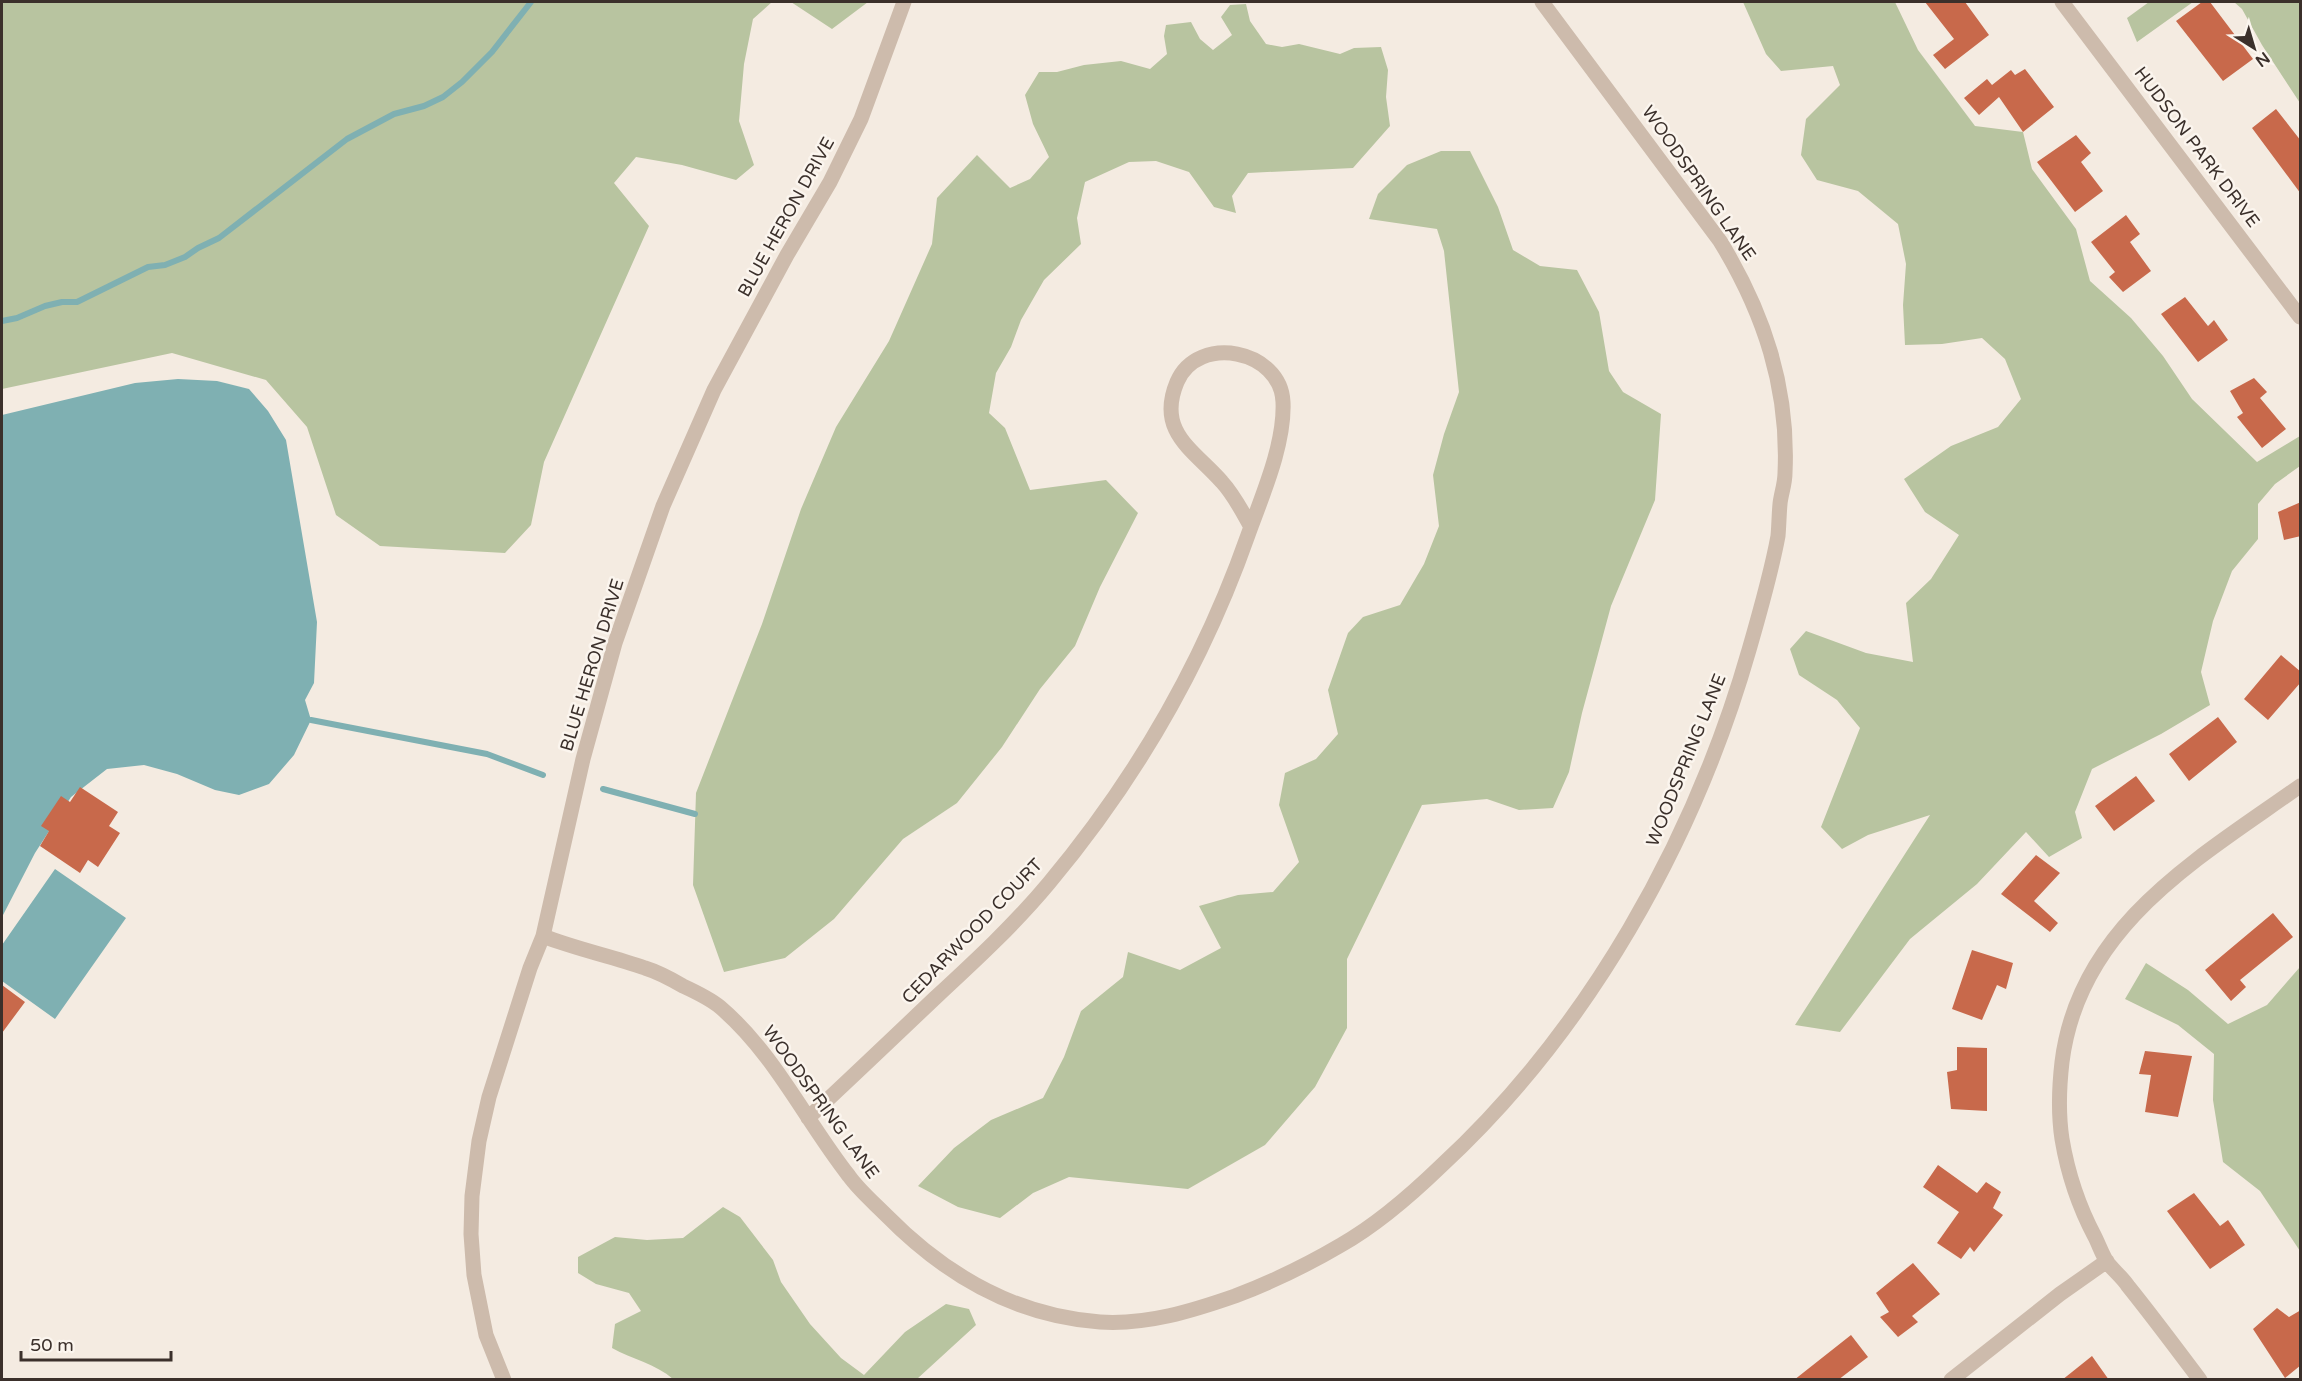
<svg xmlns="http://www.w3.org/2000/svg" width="2302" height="1381" viewBox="0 0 2302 1381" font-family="'Varela Round',sans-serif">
<rect width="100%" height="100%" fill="#f4ebe1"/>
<path fill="#b8c4a0" d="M 2,2 L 772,2 L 753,19 L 744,64 L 739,121 L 754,165 L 736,180 L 682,165 L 636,157 L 614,183 L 649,226 L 544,462 L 531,525 L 505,553 L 380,546 L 336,515 L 307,427 L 266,380 L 172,353 L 2,389 Z
M 791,2 L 868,2 L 832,29 Z
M 1743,2 L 1895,2 L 1918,50 L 1975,126 L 2023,132 L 2032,169 L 2076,229 L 2090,281 L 2131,318 L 2163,356 L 2192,399 L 2257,462 L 2300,436 L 2300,466 L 2275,484 L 2258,504 L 2258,539 L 2232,571 L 2213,621 L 2201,672 L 2210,705 L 2161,734 L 2092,769 L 2075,812 L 2082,838 L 2049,857 L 2026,832 L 1977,884 L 1910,939 L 1840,1032 L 1795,1025 L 1930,815 L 1868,835 L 1842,849 L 1821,827 L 1860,728 L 1837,700 L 1799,675 L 1790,649 L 1806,631 L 1866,653 L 1913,662 L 1906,603 L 1931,579 L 1959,535 L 1925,512 L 1904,479 L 1951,446 L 1998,427 L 2021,399 L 2005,359 L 1982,338 L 1942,344 L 1905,345 L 1903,305 L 1906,264 L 1898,224 L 1858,191 L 1817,180 L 1801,155 L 1806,119 L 1840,85 L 1833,66 L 1781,71 L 1766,54 Z
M 2149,2 L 2193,2 L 2137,42 L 2127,18 Z
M 2234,2 L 2300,2 L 2300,103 L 2262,45 L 2242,9 Z
M 1246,4 L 1250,21 L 1266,44 L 1282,47 L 1299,44 L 1340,54 L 1354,48 L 1381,47 L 1388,70 L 1386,97 L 1390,126 L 1353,168 L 1248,173 L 1232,196 L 1236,213 L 1214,207 L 1189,172 L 1156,161 L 1129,162 L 1085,182 L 1077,218 L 1081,244 L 1044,280 L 1021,320 L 1011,347 L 996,373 L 989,413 L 1005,428 L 1030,490 L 1106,480 L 1138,513 L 1100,587 L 1075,646 L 1040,689 L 1002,747 L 957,803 L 903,839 L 834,919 L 785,958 L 724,972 L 693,885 L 696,793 L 762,624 L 801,509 L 836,427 L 889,341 L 932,244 L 937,198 L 977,155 L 1010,188 L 1030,179 L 1049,157 L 1033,124 L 1025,95 L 1039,72 L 1057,72 L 1084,65 L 1121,61 L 1150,69 L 1167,54 L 1164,36 L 1166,25 L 1191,22 L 1200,39 L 1213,50 L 1232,35 L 1221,17 L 1230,5 Z
M 1441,151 L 1470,151 L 1498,207 L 1513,250 L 1540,266 L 1577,270 L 1599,312 L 1609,371 L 1623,392 L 1661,414 L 1655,500 L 1611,606 L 1582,713 L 1569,772 L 1553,808 L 1519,810 L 1487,799 L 1422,805 L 1347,959 L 1347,1028 L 1315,1087 L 1265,1145 L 1188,1189 L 1069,1177 L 1033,1193 L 1000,1218 L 958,1207 L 918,1186 L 954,1148 L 991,1120 L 1043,1098 L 1064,1057 L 1081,1011 L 1123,977 L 1128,952 L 1180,970 L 1221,948 L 1199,906 L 1238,895 L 1273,892 L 1299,862 L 1279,805 L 1285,773 L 1316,759 L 1338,734 L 1328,690 L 1348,633 L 1363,617 L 1400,605 L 1424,564 L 1439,526 L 1433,475 L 1444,434 L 1459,392 L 1444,251 L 1437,229 L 1369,219 L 1378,194 L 1407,165 Z
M 2146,963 L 2188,990 L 2228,1024 L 2267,1005 L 2300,967 L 2300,1251 L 2260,1191 L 2223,1162 L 2213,1100 L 2214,1054 L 2178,1025 L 2125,999 Z
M 723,1207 L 740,1217 L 773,1260 L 781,1282 L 810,1324 L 841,1358 L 864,1375 L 905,1332 L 946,1304 L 969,1309 L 976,1325 L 917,1379 L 673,1379 C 656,1364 632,1359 612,1348 L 615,1324 L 641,1311 L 629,1293 L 596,1284 L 578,1273 L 578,1257 L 615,1237 L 647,1240 L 683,1238 Z"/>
<path fill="#7fb0b2" d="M 178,379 L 217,381 L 249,389 L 268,411 L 286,440 L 317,622 L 314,683 L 305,700 L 311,720 L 294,755 L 269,784 L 239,795 L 215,790 L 177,774 L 144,765 L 107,769 L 71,797 L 35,853 L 2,917 L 2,415 L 135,383 Z
M 55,869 L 126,918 L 55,1019 L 2,981 L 2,945 Z"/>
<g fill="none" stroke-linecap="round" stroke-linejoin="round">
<path stroke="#7fb0b2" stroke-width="6" d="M 2,321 L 17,318 L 45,306 L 62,302 L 77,302 L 148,267 L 165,265 L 185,257 L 198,248 L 219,238 L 347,139 L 394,114 L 424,106 L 443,97 L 462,82 L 492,52 L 531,2
M 311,720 L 487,754 L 543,775
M 603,789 L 695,814"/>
</g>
<path fill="#c8694b" d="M 1925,2 L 1965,2 L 1989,35 L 1945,69 L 1933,55 L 1954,39 Z
M 2202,2 L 2210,2 L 2253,59 L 2223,81 L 2176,21 Z
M 2025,69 L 2054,107 L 2023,132 L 1999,97 L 1979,115 L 1964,98 L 1987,79 L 1992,85 L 2011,70 L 2015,75 Z
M 2276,109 L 2301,141 L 2301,194 L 2252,128 Z
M 2076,135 L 2091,153 L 2081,162 L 2103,191 L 2075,212 L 2037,162 Z
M 2126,215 L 2140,234 L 2130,242 L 2151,271 L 2123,292 L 2109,277 L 2115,272 L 2091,242 Z
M 2185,297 L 2208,326 L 2214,320 L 2228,340 L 2198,362 L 2161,314 Z
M 2254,378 L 2267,392 L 2260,398 L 2286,429 L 2262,448 L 2237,417 L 2243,413 L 2230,391 Z
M 2301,502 L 2301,536 L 2284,540 L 2278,512 Z
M 2281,655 L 2301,672 L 2301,682 L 2268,720 L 2244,699 Z
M 2218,717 L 2237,742 L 2189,781 L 2169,754 Z
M 2136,776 L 2155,801 L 2114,831 L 2095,806 Z
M 80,787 L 118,812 L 109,826 L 120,833 L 98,867 L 88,860 L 80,873 L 40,846 L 49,831 L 41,826 L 61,796 L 70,802 Z
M 2036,855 L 2060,873 L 2034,901 L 2058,923 L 2050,932 L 2001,894 Z
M 2273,913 L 2293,937 L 2240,980 L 2246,987 L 2231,1001 L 2205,970 Z
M 1972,950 L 2013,963 L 2006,989 L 1997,985 L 1982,1020 L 1952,1009 Z
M 2,985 L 25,1002 L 2,1033 Z
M 1957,1047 L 1987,1048 L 1987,1111 L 1951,1109 L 1947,1072 L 1957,1070 Z
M 2145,1051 L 2192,1056 L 2178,1117 L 2145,1112 L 2151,1075 L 2139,1074 Z
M 1938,1165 L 1977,1193 L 1986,1182 L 2001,1192 L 1993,1208 L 2003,1215 L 1974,1252 L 1970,1247 L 1961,1259 L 1937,1243 L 1959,1212 L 1923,1187 Z
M 2194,1193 L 2220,1226 L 2228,1220 L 2245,1245 L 2210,1269 L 2167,1211 Z
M 1913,1263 L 1940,1294 L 1912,1316 L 1918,1322 L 1898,1337 L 1880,1317 L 1889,1312 L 1876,1293 Z
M 2277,1308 L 2289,1317 L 2301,1310 L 2301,1365 L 2285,1378 L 2253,1329 Z
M 1851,1335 L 1868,1357 L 1838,1380 L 1794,1380 Z
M 2092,1356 L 2109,1380 L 2062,1380 Z"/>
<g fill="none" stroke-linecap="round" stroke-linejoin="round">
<path stroke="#cdbbac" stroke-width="15" d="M 2062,2 L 2300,317
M 543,936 C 576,949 611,956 645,968 C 658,972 671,979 683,986 C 696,992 709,998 720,1007 C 775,1054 805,1120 849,1176 C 859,1190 873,1202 886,1215 C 944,1274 1015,1316 1100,1322 C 1147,1325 1192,1311 1235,1296 C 1272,1282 1307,1265 1341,1245 C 1378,1224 1411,1195 1441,1166 C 1588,1030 1694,842 1749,650 C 1760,612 1771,574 1778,536 C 1779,525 1779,514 1780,504 C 1781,494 1785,484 1785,473 C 1789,388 1764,313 1720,241 L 1542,2
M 808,1118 C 851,1078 893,1038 935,998 C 975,961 1015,924 1049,883 C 1136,779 1203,663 1248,535 C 1262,496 1285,444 1283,402 C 1281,350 1198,333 1177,382 C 1156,432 1194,450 1222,482 C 1234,495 1242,511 1251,527
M 504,1380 L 486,1335 L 474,1275 L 471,1234 L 472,1196 L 479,1141 L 489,1097 L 530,968 L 543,936 L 583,759 L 615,643 L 663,506 L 714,390 L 787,255 L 830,182 L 861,119 L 904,2
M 1951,1380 L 2060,1294 L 2107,1261
M 2200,1380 C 2176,1348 2153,1317 2128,1286 C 2122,1277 2113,1270 2107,1262 C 2102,1254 2099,1245 2095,1237 C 2078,1205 2068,1175 2062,1139 C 2058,1113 2059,1088 2062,1062 C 2079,925 2199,858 2300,786"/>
</g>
<g text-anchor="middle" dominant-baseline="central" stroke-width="5" stroke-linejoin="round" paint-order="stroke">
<g font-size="18" fill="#3b302b" stroke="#fbf5ee">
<text transform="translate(2197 147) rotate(53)">HUDSON PARK DRIVE</text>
<text transform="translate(1699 183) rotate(55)">WOODSPRING LANE</text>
<text transform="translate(786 217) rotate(-61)">BLUE HERON DRIVE</text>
<text transform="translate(592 665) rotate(-73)">BLUE HERON DRIVE</text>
<text transform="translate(1686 760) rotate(-68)">WOODSPRING LANE</text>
<text transform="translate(972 931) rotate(-46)">CEDARWOOD COURT</text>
<text transform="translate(821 1102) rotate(54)">WOODSPRING LANE</text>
</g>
</g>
<rect width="2302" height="1381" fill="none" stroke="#3b302b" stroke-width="6"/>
<g transform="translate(2254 48) rotate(143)" stroke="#fbf5ee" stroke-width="4.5" paint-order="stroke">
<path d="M0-4.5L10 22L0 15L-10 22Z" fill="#3b302b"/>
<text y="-9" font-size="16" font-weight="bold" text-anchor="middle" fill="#3b302b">N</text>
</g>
<path d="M21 1351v9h150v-9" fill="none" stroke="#3b302b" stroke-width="3"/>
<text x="30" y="1351" font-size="18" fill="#3b302b" stroke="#fbf5ee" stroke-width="4.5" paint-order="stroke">50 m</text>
</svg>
